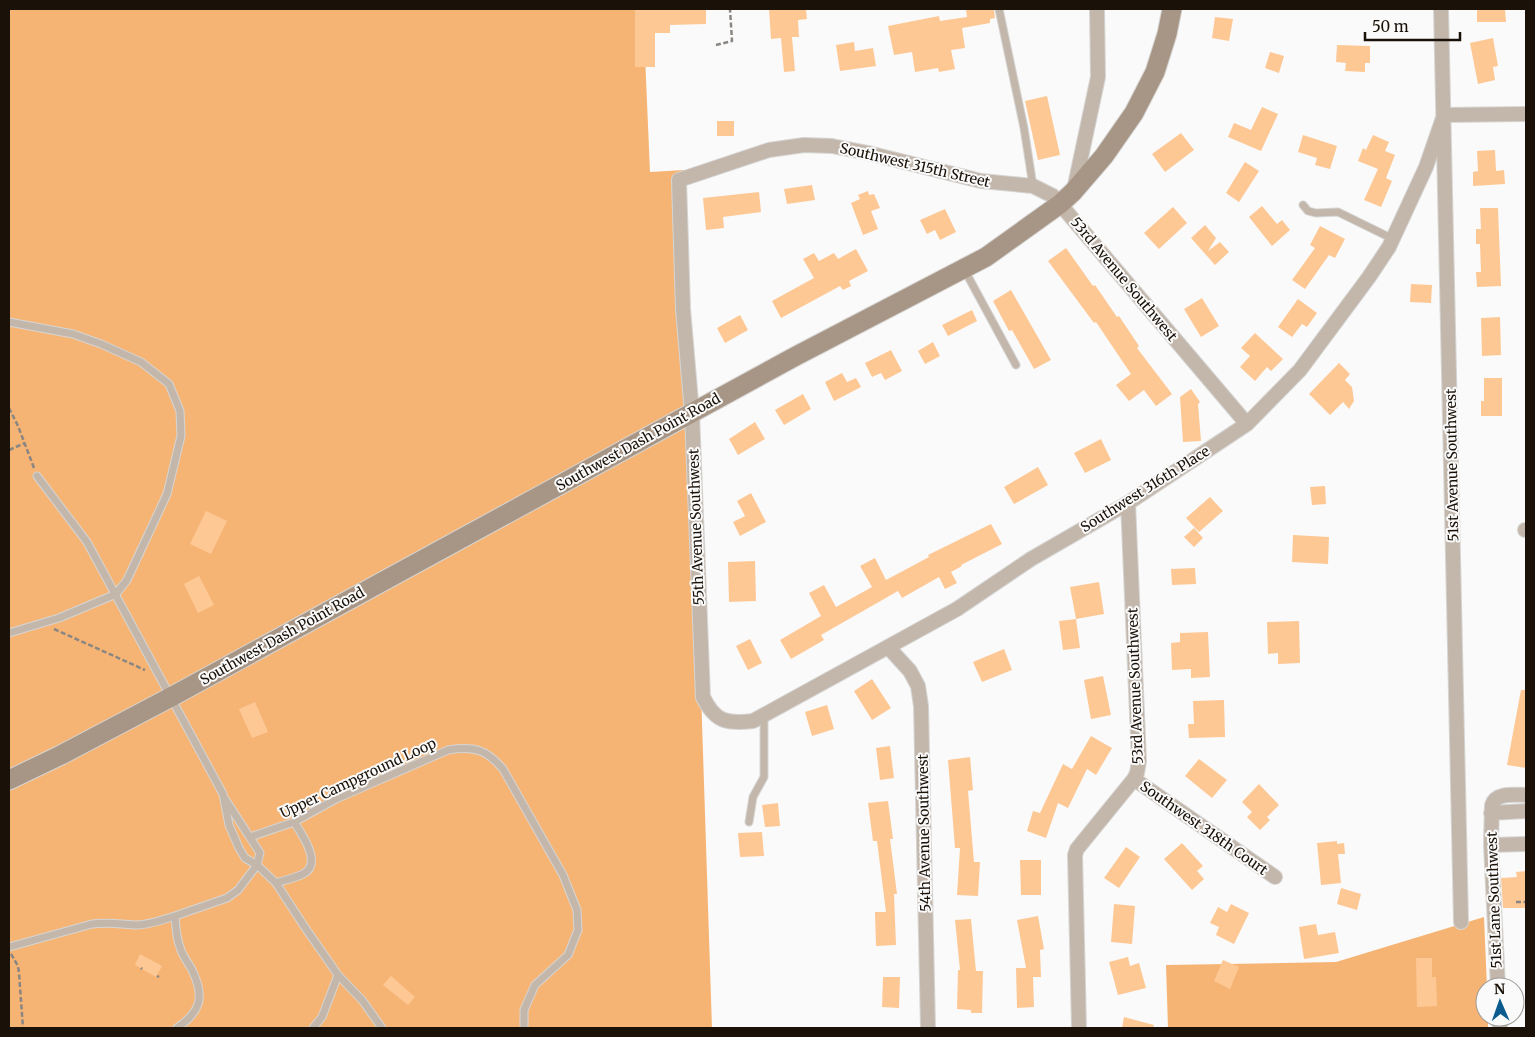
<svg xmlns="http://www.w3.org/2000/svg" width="1535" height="1037" viewBox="0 0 1535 1037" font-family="Merriweather,serif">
<rect width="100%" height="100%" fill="#fafafa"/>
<path fill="#f6b474" d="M 9,9 L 643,9 L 650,172 L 684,170 L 712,1028 L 9,1028 Z
M 1484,917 L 1487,987 L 1485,987 L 1485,1017 L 1488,1017 L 1488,1028 L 1168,1028 L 1166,965 L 1336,962 Z"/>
<path fill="#fec895" d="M 635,9 L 706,9 L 706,24 L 670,25 L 670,33 L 655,33 L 655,67 L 635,67 Z
M 769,9 L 806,9 L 807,19 L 798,20 L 799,37 L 792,37 L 795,71 L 784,72 L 781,38 L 771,39 Z
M 966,9 L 994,9 L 995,18 L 990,19 L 990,23 L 962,28 L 965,48 L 951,50 L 955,69 L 939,72 L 938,68 L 915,72 L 912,52 L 894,55 L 888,26 L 939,16 L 940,21 L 967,17 Z
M 1477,9 L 1505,9 L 1506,22 L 1477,22 Z
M 1215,17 L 1233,19 L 1229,41 L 1212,38 Z
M 1493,38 L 1498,66 L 1493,67 L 1495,80 L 1478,84 L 1470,43 Z
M 854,42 L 855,51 L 873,48 L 876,66 L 840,71 L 836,45 Z
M 1337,45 L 1370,46 L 1370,63 L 1365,63 L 1365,72 L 1345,71 L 1346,63 L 1336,62 Z
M 1270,52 L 1284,56 L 1279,73 L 1265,68 Z
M 1047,96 L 1060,155 L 1038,160 L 1025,101 Z
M 1262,107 L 1278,114 L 1261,151 L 1228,137 L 1234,123 L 1251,130 Z
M 717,121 L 734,121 L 734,136 L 717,136 Z
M 1181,133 L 1194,150 L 1165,172 L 1152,154 Z
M 1303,135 L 1337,146 L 1330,169 L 1315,165 L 1317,158 L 1298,152 Z
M 1373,135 L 1389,142 L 1385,151 L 1395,155 L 1386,178 L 1392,181 L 1381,207 L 1364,200 L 1378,169 L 1358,161 L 1363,148 L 1366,150 Z
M 1495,150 L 1496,171 L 1504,170 L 1505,184 L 1473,186 L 1473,172 L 1478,171 L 1477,151 Z
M 1245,162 L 1259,171 L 1239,202 L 1226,193 Z
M 812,185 L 815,200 L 787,204 L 784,189 Z
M 868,191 L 869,195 L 874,194 L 880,208 L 871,211 L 878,229 L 863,235 L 851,203 L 860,199 L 858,195 Z
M 759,192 L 761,212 L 723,217 L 724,228 L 706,230 L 703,198 Z
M 1262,206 L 1277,224 L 1282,220 L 1290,230 L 1272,246 L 1249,217 Z
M 1173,207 L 1187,223 L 1159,249 L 1144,233 Z
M 1480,208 L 1498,208 L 1501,286 L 1477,287 L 1476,272 L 1481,272 L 1480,244 L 1476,244 L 1476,229 L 1481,229 Z
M 945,209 L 956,232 L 940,240 L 935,230 L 927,234 L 920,220 Z
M 1205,225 L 1216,238 L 1208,251 L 1220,242 L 1229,252 L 1215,265 L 1191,238 Z
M 1320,226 L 1345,239 L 1335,258 L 1329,255 L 1305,289 L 1292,280 L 1315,248 L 1310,245 Z
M 1066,248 L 1093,286 L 1095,285 L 1117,317 L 1119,316 L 1139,346 L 1137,348 L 1172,394 L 1156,406 L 1144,390 L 1129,401 L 1116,385 L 1131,374 L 1096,322 L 1094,323 L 1048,261 Z
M 856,249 L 868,271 L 849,281 L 851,286 L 843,290 L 840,286 L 781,318 L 772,301 L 814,278 L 803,259 L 814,253 L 819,261 L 834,253 L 838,259 Z
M 1411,284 L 1432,285 L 1431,303 L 1410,302 Z
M 1011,290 L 1051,360 L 1034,369 L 1012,330 L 1009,331 L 993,301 Z
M 1202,298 L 1219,326 L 1201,337 L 1184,309 Z
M 1298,299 L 1317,313 L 1307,327 L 1302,324 L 1292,337 L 1278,327 Z
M 972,310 L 977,321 L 948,336 L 942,325 Z
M 740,315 L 748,330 L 725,343 L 717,328 Z
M 1500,317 L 1501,355 L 1482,356 L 1481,318 Z
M 1255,333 L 1283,359 L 1271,371 L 1267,367 L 1255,381 L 1240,367 L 1250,356 L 1241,348 Z
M 933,342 L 940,356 L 925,364 L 918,351 Z
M 891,350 L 902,371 L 885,380 L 881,373 L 872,377 L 865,363 Z
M 1339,363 L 1350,374 L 1345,380 L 1352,387 L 1354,401 L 1349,409 L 1343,402 L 1330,415 L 1309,394 Z
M 842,373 L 847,382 L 856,378 L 861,387 L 834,401 L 825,382 Z
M 1484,378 L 1502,378 L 1502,416 L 1481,416 L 1481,401 L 1484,401 Z
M 1191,389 L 1200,402 L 1198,404 L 1201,441 L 1183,442 L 1180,397 Z
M 803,394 L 811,409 L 784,425 L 775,410 Z
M 755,422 L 765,439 L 738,455 L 729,439 Z
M 1101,439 L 1111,460 L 1085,473 L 1074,453 Z
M 1038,467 L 1048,485 L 1014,504 L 1004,487 Z
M 1325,486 L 1326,504 L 1312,505 L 1310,487 Z
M 751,493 L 766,522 L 740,536 L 733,522 L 745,516 L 737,501 Z
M 1210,497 L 1223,511 L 1199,532 L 1186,518 Z
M 206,511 L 227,521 L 211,554 L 190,544 Z
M 991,524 L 1002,544 L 961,565 L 962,566 L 951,572 L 957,583 L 945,589 L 939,577 L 902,598 L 898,591 L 821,635 L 824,640 L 791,659 L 780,640 L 821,616 L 809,593 L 824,585 L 836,607 L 872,587 L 860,566 L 875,558 L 886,580 L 929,557 L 928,555 Z
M 1194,528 L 1203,538 L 1194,547 L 1184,537 Z
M 1293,535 L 1329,537 L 1328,564 L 1292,562 Z
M 755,561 L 756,601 L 729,602 L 728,562 Z
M 1195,568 L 1196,584 L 1172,585 L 1171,569 Z
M 199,576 L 214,605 L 198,613 L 184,584 Z
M 1099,582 L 1104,614 L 1076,619 L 1070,587 Z
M 1076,619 L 1080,648 L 1063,650 L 1059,621 Z
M 1299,621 L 1300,663 L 1278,664 L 1278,653 L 1268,654 L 1267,622 Z
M 1208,632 L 1210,677 L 1191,678 L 1191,669 L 1172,670 L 1171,643 L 1180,642 L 1180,633 Z
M 750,639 L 762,663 L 748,670 L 736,646 Z
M 1004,649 L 1012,670 L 982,682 L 973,662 Z
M 1103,676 L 1111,715 L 1091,719 L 1084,680 Z
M 872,679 L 891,708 L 872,720 L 854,691 Z
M 1521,690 L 1526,690 L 1526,768 L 1507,765 Z
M 1224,700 L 1225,737 L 1189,738 L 1188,724 L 1194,724 L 1193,701 Z
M 255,702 L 268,732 L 252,738 L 239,709 Z
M 827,705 L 834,729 L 812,736 L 805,712 Z
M 1091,736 L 1112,748 L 1096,775 L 1087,769 L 1068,808 L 1058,803 L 1046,838 L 1027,831 L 1033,811 L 1040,813 L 1063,764 L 1072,769 Z
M 890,746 L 894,778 L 880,780 L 876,748 Z
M 970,757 L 973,790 L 968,791 L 974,862 L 980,862 L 978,896 L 957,895 L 960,848 L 955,848 L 948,760 Z
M 1199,759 L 1227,780 L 1212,798 L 1185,776 Z
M 1259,784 L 1279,805 L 1267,817 L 1270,820 L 1260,830 L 1247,817 L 1252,812 L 1242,802 Z
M 888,801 L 893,839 L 890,839 L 897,894 L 894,894 L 896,945 L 876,946 L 875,912 L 886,912 L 877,841 L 873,841 L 868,803 Z
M 778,803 L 780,826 L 765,827 L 762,805 Z
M 762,832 L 764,856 L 740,857 L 738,833 Z
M 1337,841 L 1337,844 L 1344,843 L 1345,854 L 1338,854 L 1341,883 L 1321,885 L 1317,843 Z
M 1182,843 L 1203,866 L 1197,871 L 1204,879 L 1192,890 L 1164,859 Z
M 1126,847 L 1140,857 L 1119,888 L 1104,878 Z
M 1020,860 L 1041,860 L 1041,895 L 1021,895 Z
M 1526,871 L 1526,908 L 1503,908 L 1501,878 L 1517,877 L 1516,872 Z
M 1341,888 L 1361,894 L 1357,910 L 1337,904 Z
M 1114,904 L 1135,906 L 1132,944 L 1111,942 Z
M 1231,904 L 1249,913 L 1234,944 L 1216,935 L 1219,927 L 1210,923 L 1218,907 L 1227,912 Z
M 1038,916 L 1044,949 L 1040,950 L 1041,977 L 1033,977 L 1034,1007 L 1017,1008 L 1016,968 L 1026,968 L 1017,920 Z
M 971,919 L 976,971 L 983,971 L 982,1013 L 971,1013 L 971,1010 L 957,1009 L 958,970 L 960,970 L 955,920 Z
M 1316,924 L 1318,935 L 1335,932 L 1339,953 L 1304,959 L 1299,927 Z
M 140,954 L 162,966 L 156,977 L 135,965 Z
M 1128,957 L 1130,966 L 1139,963 L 1146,988 L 1118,995 L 1109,962 Z
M 1416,958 L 1432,958 L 1432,977 L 1436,977 L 1437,1006 L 1417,1007 Z
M 1223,960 L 1239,967 L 1230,989 L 1214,981 Z
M 391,976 L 415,997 L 408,1005 L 383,985 Z
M 883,977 L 900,977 L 899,1008 L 882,1007 Z
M 1124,1017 L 1154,1025 L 1153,1028 L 1122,1028 Z"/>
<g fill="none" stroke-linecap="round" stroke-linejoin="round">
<defs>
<path id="service" d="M 999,9 L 1024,128 L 1033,186
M 1303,205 L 1308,211 L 1316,213 L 1338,212 L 1393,239
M 964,269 L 1016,365
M 9,322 L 73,334 L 101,344 L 141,362 L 169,384 L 180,411 L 181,436 L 167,494 L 127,580 L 116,594 L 59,618 L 9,633
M 37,476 L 87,542 L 223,794 L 229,825 L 239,848 L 245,858 L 257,865 L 276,883 L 304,926 L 338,975 L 362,1000 L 382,1028
M 749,822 L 753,797 L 764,777 L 764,715
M 250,837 L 294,822 L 336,799 L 448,750 C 474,746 486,749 503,769 L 563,875 L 577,910 L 578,930 L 568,955 L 535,985 L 524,1010 L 524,1028
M 276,883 C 285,880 295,878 303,874 C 323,864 302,834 294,822
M 175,916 L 227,898 L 238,890 L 257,865 L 260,853 L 225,799
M 9,947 L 92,924 C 107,922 120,924 136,925 C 149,925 162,920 175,916 C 176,926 176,938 180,947 C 182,956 189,963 193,972 C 205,998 200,1012 177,1028
M 313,1028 L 322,1017 L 338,975"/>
<path id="minor" d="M 1441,9 L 1461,922
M 1074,190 L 1098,77 L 1097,9
M 1247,424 L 1060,204 L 1053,196 L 1033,186 L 981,181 L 868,153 L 832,146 L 804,145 L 769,150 L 679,180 L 683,309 L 692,413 L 703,697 C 715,722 727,724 753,721 L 957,609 L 1031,559 L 1128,503 L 1247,424 L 1300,370 L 1369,277 L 1389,247 L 1426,167 L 1444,115 L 1526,114
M 1525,530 L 1526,530
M 889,648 L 910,671 L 918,686 L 921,706 L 928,1028
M 1134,779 L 1275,877
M 1491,813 L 1526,811
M 1491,845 L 1526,844
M 1498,987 L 1491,845 L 1492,805 C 1496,792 1515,795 1526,795
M 1499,1017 L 1500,1028
M 1079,1028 L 1075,855 L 1077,849 L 1134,779 L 1137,773 L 1139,761 L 1128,503"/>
<path id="secondary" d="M 9,780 L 61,755 L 171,697 L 796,356 L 986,257 L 1060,204 L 1073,192 L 1104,156 L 1134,113 L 1155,72 L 1167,34 L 1172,9"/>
</defs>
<use href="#service" stroke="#d6d5d3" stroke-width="9"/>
<use href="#minor" stroke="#d6d5d3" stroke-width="16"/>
<use href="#secondary" stroke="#d6d5d3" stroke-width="21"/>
<path stroke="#8a8681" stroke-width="2.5" stroke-dasharray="5 2.5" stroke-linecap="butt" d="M 716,45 L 732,41 L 730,9
M 9,408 L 18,426 L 34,468
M 9,450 L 25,443
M 54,629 L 145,670
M 1516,902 L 1526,902
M 11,954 L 18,966 L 19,973 L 23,1028
M 141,968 L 142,969
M 157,976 L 159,977"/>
<use href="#service" stroke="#c3b7ac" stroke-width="7"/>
<use href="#minor" stroke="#c3b7ac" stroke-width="14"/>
<use href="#secondary" stroke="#a79585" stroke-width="19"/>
</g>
<g text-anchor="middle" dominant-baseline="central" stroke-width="4" stroke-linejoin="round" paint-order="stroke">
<g font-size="14" fill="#1a1108" stroke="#fafafa">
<text transform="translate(915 165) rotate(13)">Southwest 315th Street</text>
<text transform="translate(1124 279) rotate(50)">53rd Avenue Southwest</text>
<text transform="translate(638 442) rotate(-29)">Southwest Dash Point Road</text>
<text transform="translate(1452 465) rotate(-91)">51st Avenue Southwest</text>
<text transform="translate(1145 489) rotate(-32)">Southwest 316th Place</text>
<text transform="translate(696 527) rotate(-92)">55th Avenue Southwest</text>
<text transform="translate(282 636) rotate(-29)">Southwest Dash Point Road</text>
<text transform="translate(1135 686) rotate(-92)">53rd Avenue Southwest</text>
<text transform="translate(358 778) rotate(-25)">Upper Campground Loop</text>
<text transform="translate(1204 828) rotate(35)">Southwest 318th Court</text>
<text transform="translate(924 833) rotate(-91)">54th Avenue Southwest</text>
<text transform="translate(1494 900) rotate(-92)">51st Lane Southwest</text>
</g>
</g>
<rect width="1535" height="1037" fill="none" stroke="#1a1108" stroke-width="20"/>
<g transform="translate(1500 1002) rotate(358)"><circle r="24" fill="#fafafa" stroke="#a09d99"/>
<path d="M0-4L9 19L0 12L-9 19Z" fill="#0b5b8e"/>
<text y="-8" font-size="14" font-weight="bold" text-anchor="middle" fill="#1a1108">N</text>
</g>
<path d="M1365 32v8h95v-8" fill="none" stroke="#1a1108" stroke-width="2.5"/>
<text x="1372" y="32" font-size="15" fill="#1a1108" stroke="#fafafa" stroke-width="4" paint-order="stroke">50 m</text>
</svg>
